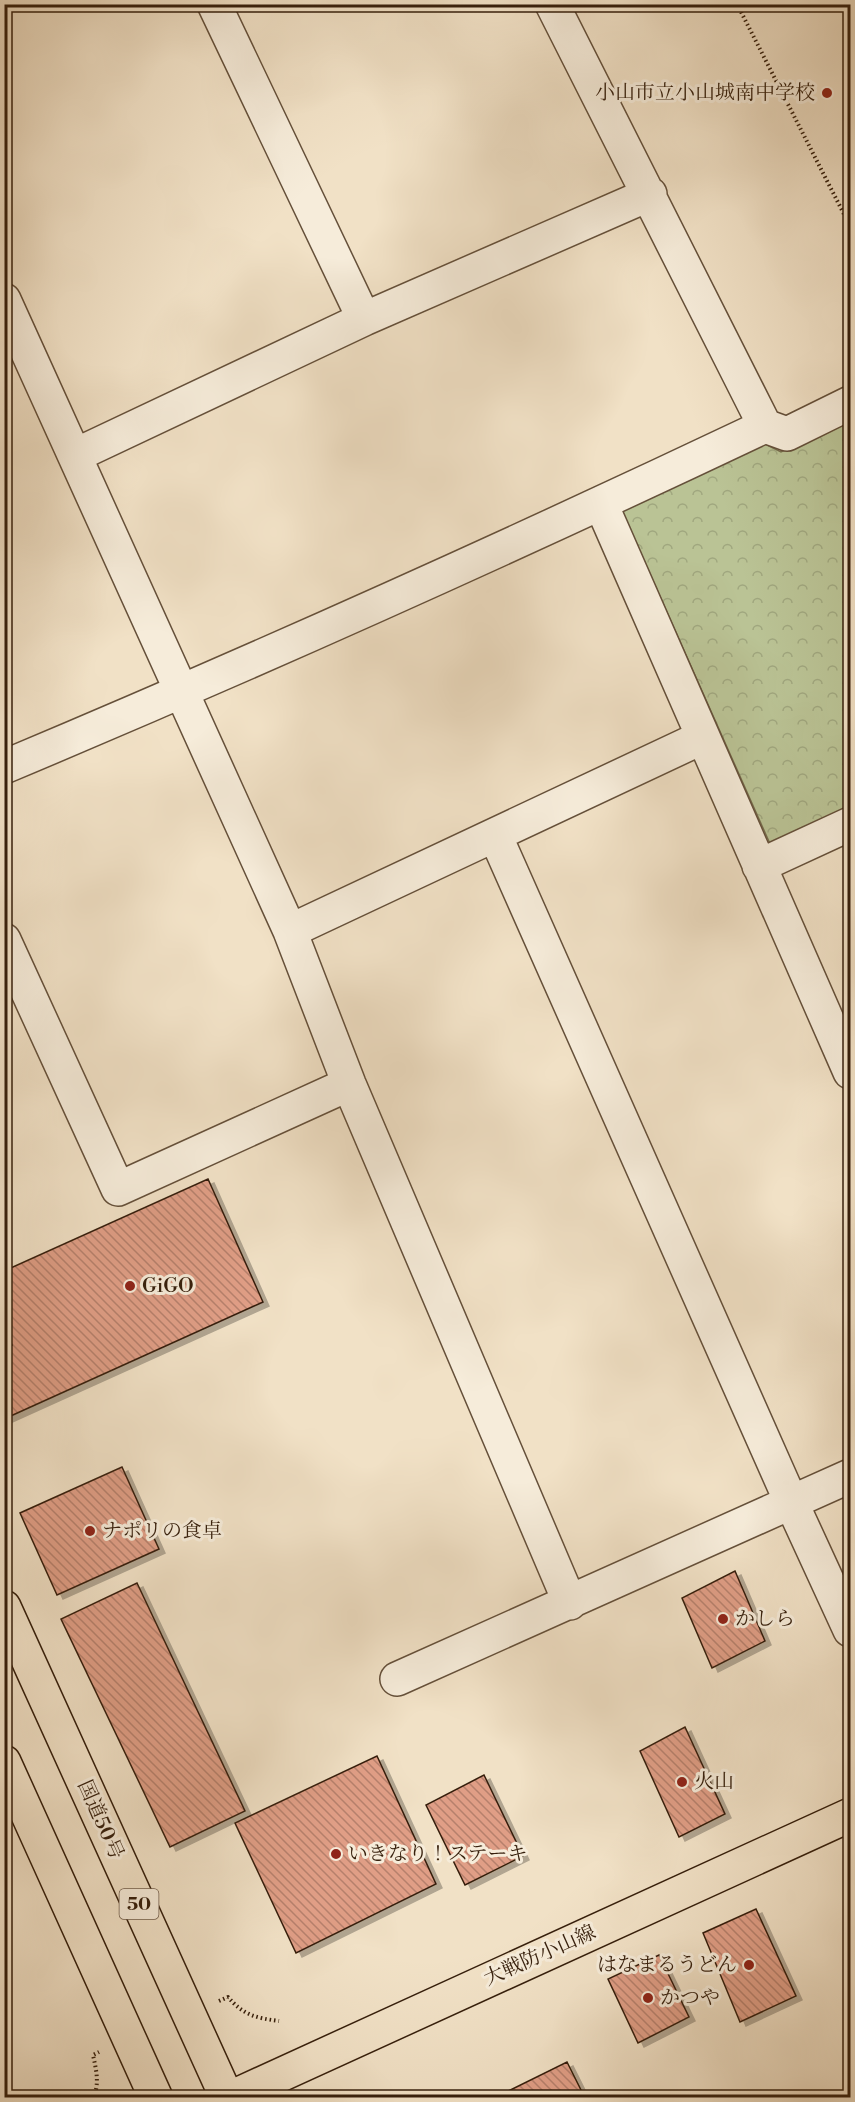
<svg xmlns="http://www.w3.org/2000/svg" width="855" height="2102" viewBox="0 0 855 2102" font-family="'Libre Bodoni','Noto Serif JP',serif">
<defs>
<pattern id="park-crowns" width="20" height="18" patternUnits="userSpaceOnUse" patternTransform="scale(1.5)"><rect width="20" height="18" fill="#bac395"/><path d="M2 6a3 3 0 1 1 6 0M12 15a3 3 0 1 1 6 0" fill="none" stroke="#a0a77f"/></pattern>
<pattern id="building-back-hatch" width="6" height="6" patternUnits="userSpaceOnUse" patternTransform="scale(1.5)"><rect width="6" height="6" fill="#e09e86"/><path d="M-1 5l2 2M0 0l6 6M5-1l2 2" fill="none" stroke="#b6806c"/></pattern>
<filter id="shadow"><feDropShadow dx="6" dy="4" stdDeviation="0" flood-color="#0004"/></filter>
</defs>
<rect width="100%" height="100%" fill="#f1e1c6"/>
<filter id="stains"><feTurbulence type="fractalNoise" baseFrequency=".00333" numOctaves="4"/><feColorMatrix values="0 0 0 0 .2 0 0 0 0 .09 0 0 0 0 .02 0 0 0 .5 -.17"/></filter>
<radialGradient id="worn" r=".72"><stop offset=".6" stop-color="#630" stop-opacity="0"/><stop offset="1" stop-color="#630" stop-opacity=".3"/></radialGradient>
<path fill="url(#park-crowns)" stroke="#787150" stroke-width="1.5" d="M 850,418 L 850,809 L 771,846 L 621,509 L 765,444 L 781,452 Z"/>
<path fill="url(#building-back-hatch)" stroke="#361f0c" stroke-width="1.5" filter="url(#shadow)" d="M 208,1179 L 263,1302 L 4,1419 L 4,1348 L 12,1345 L 4,1328 L 4,1271 Z
M 122,1467 L 159,1549 L 57,1595 L 20,1513 Z
M 735,1571 L 765,1641 L 712,1668 L 682,1598 Z
M 137,1583 L 245,1811 L 170,1847 L 61,1619 Z
M 685,1727 L 725,1814 L 679,1837 L 640,1751 Z
M 377,1756 L 436,1884 L 296,1953 L 235,1823 Z
M 484,1775 L 523,1856 L 465,1885 L 426,1805 Z
M 756,1909 L 796,1996 L 740,2022 L 703,1933 Z
M 659,1955 L 689,2017 L 638,2043 L 608,1979 Z
M 567,2062 L 585,2098 L 494,2098 Z"/>
<g fill="none" stroke-linecap="round" stroke-linejoin="round">
<defs>
<path id="minor" d="M 214,4 L 364,319
M 552,4 L 765,426 L 787,434 L 850,403
M 4,300 L 290,931 L 349,1084 L 570,1603
M 76,455 L 364,319 L 650,194
M 601,504 L 850,1072
M 4,767 C 261,659 514,545 765,426
M 495,835 L 792,1504 L 850,1630
M 759,866 L 850,824
M 290,931 L 703,737
M 4,940 L 118,1189 L 349,1084
M 397,1679 L 850,1476"/>
<path id="major" d="M 230,2098 L 850,1815"/>
<path id="highway" d="M 4,1607 L 227,2098
M 4,1762 L 156,2098"/>
</defs>
<use href="#minor" stroke="#65503a" stroke-width="36"/>
<use href="#major" stroke="#361f0c" stroke-width="36"/>
<use href="#highway" stroke="#361f0c" stroke-width="36"/>
<path stroke="#361f0c" stroke-width="4" stroke-dasharray="1.5 3" stroke-linecap="butt" d="M 737,4 L 850,226
M 219,2001 L 228,1997 C 243,2015 256,2018 279,2021
M 93,2098 C 100,2084 96,2069 93,2055 L 99,2052"/>
<use href="#minor" stroke="#f6ecda" stroke-width="33"/>
<use href="#major" stroke="#f1e1c6" stroke-width="33"/>
<use href="#highway" stroke="#f1e1c6" stroke-width="33"/>
</g>
<g fill="#8f2418" stroke="#f6ecda" stroke-width="2">
<circle cx="827" cy="93" r="6"/>
<circle cx="130" cy="1286" r="6"/>
<circle cx="90" cy="1531" r="6"/>
<circle cx="723" cy="1619" r="6"/>
<circle cx="682" cy="1782" r="6"/>
<circle cx="336" cy="1854" r="6"/>
<circle cx="749" cy="1965" r="6"/>
<circle cx="648" cy="1998" r="6"/>
</g>
<g text-anchor="middle" dominant-baseline="central" stroke-width="6" stroke-linejoin="round" paint-order="stroke">
<rect fill="#f6ecda" stroke="#705c4a" stroke-width="1.5" x="119.5" y="1889" width="39" height="30" rx="4.5"/>
<g font-size="18" font-weight="bold" fill="#361f0c">
<text x="139" y="1904">50</text>
</g>
<g font-size="20" fill="#361f0c" stroke="#f6ecda" text-anchor="start">
<text x="815" y="93" text-anchor="end">小山市立小山城南中学校</text>
<text x="142" y="1286">GiGO</text>
<text x="102" y="1531">ナポリの食卓</text>
<text x="735" y="1619">かしら</text>
<text x="694" y="1782">火山</text>
<text x="348" y="1854">いきなり！ステーキ</text>
<text x="737" y="1965" text-anchor="end">はなまるうどん</text>
<text x="660" y="1998">かつや</text>
</g>
<g font-size="20" fill="#361f0c" stroke="#f6ecda">
<text transform="translate(100 1820) rotate(66)">国道50号</text>
<text transform="translate(540 1956) rotate(-24)">大戦防小山線</text>
</g>
</g>
<rect width="855" height="2102" fill="none" stroke="#f1e1c6" stroke-width="24"/>
<rect x="6" y="6" width="843" height="2090" fill="none" stroke="#361f0c" stroke-width="3"/>
<rect x="12" y="12" width="831" height="2078" fill="none" stroke="#361f0c" stroke-width="1.5"/>
<rect width="100%" height="100%" filter="url(#stains)"/>
<rect width="100%" height="100%" fill="url(#worn)"/>
</svg>
